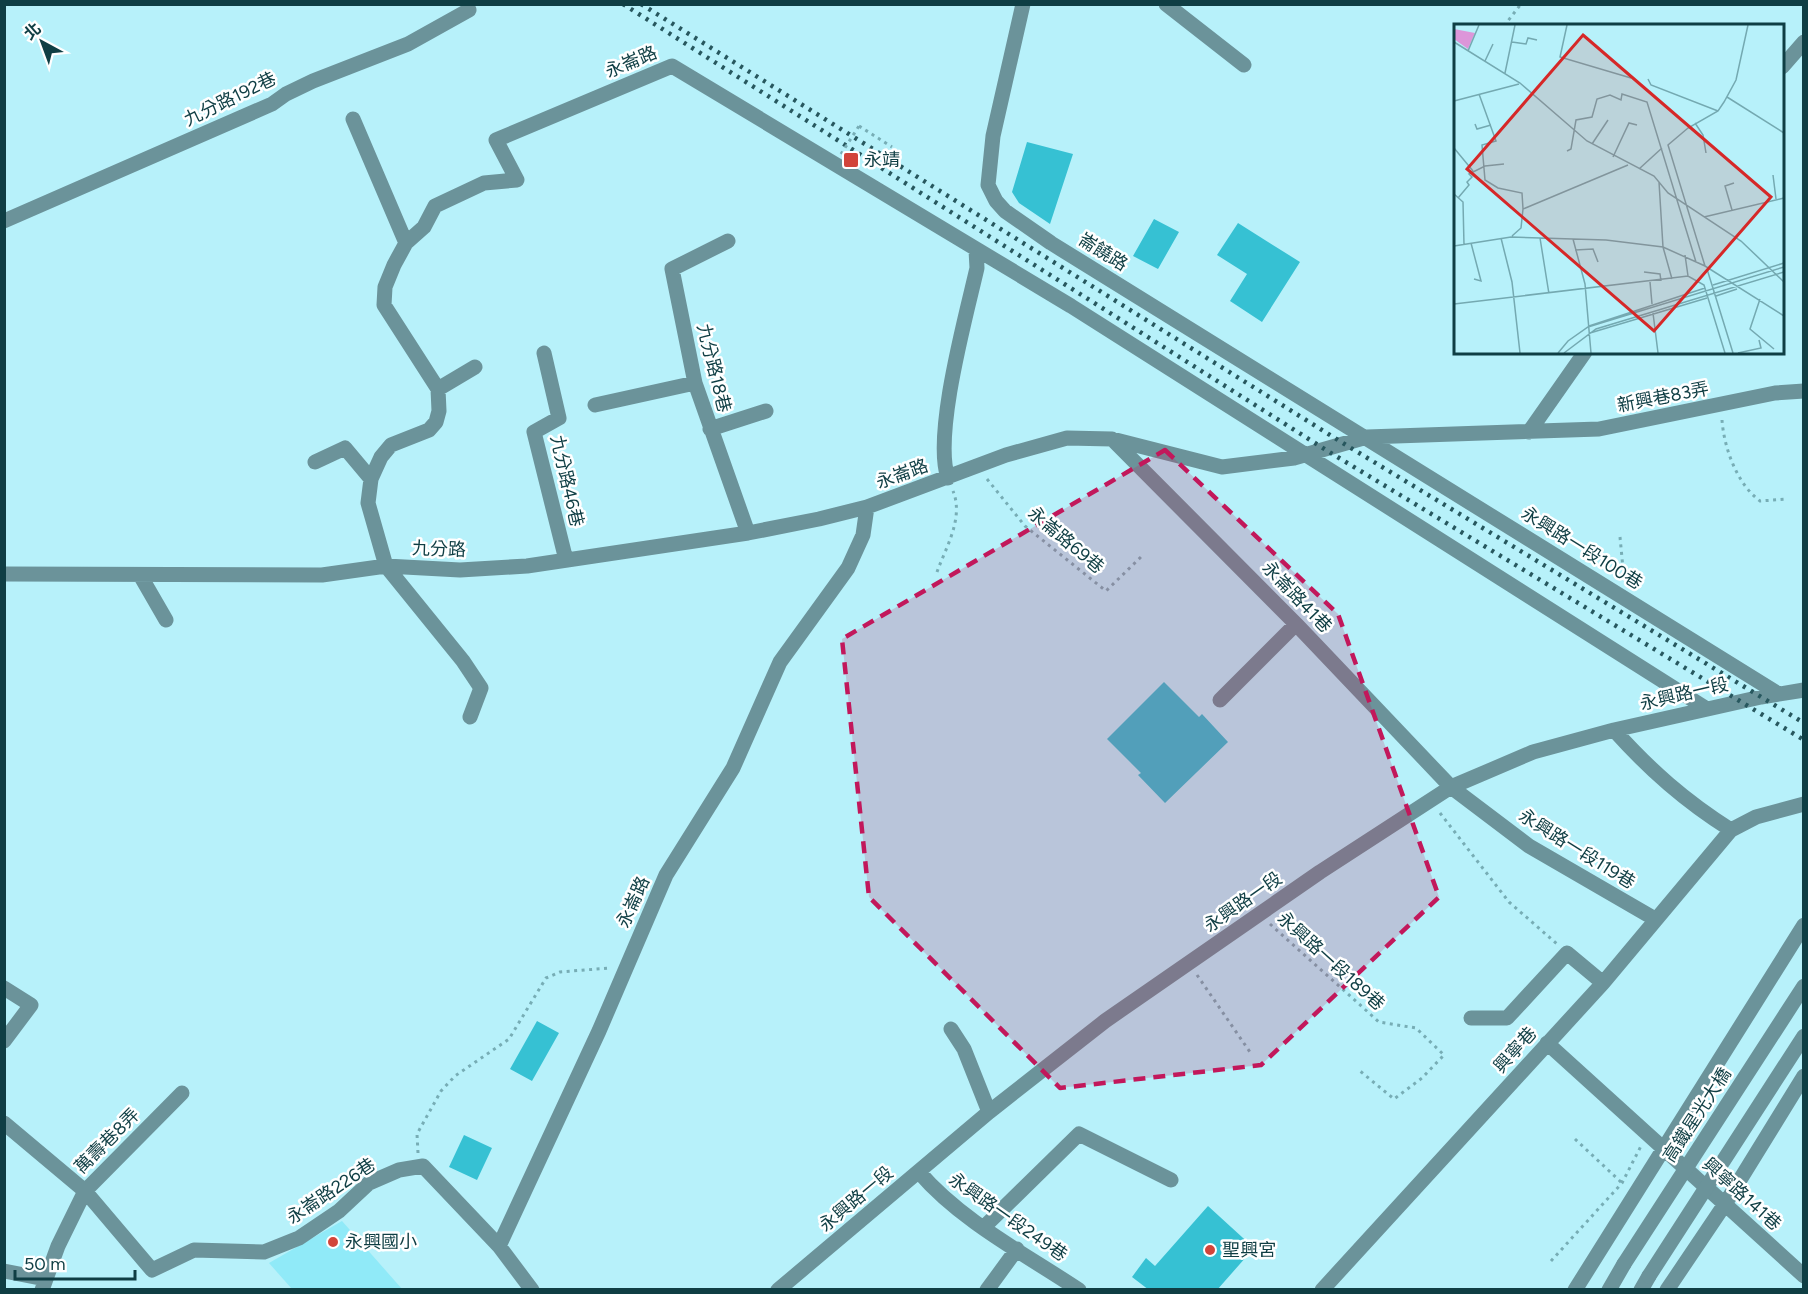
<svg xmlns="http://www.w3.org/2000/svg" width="1808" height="1294" viewBox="0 0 1808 1294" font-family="Figtree,'Noto Sans TC',sans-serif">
<rect width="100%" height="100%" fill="#b7f1fa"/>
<path fill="#90eaf8" d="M 342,1221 L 402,1289 L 292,1289 L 269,1263 Z"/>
<path fill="#36c1d3" d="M 1027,142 L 1073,154 L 1050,224 L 1019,203 L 1012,192 Z
M 1154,219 L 1179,232 L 1158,269 L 1133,256 Z
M 1238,223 L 1300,262 L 1262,322 L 1230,301 L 1247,274 L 1217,255 Z
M 1164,682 L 1199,717 L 1202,714 L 1228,742 L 1165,803 L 1138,775 L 1141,773 L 1107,739 Z
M 537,1021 L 559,1033 L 532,1081 L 510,1069 Z
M 464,1135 L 492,1148 L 477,1180 L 449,1167 Z
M 1208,1206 L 1254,1248 L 1217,1290 L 1149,1290 L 1132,1277 L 1146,1258 L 1155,1266 Z"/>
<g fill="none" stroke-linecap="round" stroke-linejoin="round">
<path stroke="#77adb5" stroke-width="3" stroke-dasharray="3 4.5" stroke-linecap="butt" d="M 1504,26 L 1521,4
M 859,126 L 892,147
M 1722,420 C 1724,448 1737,484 1760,501 L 1788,499
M 987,479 L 1025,526 L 1106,591 L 1144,554
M 1620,537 L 1624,579
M 937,572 C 946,547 964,518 953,491
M 1440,813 L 1509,902 L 1557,944
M 1270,924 L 1379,1022 L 1416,1028 L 1444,1055 L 1422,1078 L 1394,1099 L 1360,1071
M 1197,975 L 1252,1055
M 1575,1139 L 1622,1183
M 418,1153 L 417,1134 L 441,1091 L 455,1076 L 509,1039 L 546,978 L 560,972 L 609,968
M 1551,1261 L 1622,1183 L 1641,1146"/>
<path stroke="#6b939a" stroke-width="15" d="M 1023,4 L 993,136 L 988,185 L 996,201 L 1005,211 L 1051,243 L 1777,693
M 1166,4 L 1244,65
M 1782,67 L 1804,42
M 353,119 L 406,243
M 4,221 L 272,104 L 286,94 L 313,81 L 408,44 L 469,10
M 728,241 L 672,269 L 695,383 L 748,533
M 544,353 L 559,418 L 534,432 L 566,560
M 438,389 L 475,367
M 595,405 L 695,383
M 710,429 L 766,411
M 1529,432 L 1585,352
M 1112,439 L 1296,624 L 1451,787 L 1529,846 L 1655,919
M 315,462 L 345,448 L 371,479
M 948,478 C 933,435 966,316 977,268 L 976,250
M 4,574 L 322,575 L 386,566 L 460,570 L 527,566 L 748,533 L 819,519 L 867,507 L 1006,455 L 1067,438 L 1112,439 L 1222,467 L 1294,458 L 1367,437 L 1599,429 L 1775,393 L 1804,391
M 140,575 L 166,620
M 1220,700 L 1296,624
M 470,717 L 481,688 L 463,661 L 386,566 L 368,503 L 371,479 L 381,457 L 391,445 L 429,430 L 436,422 L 439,411 L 438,389 L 384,305 L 385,287 L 394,265 L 406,243 L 424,227 L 435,206 L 484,183 L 517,180 L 496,140 L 672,66 L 1071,306 L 1707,709
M 1614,730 C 1650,770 1685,801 1731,830
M 4,988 L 31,1005 L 4,1041
M 1471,1018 L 1507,1018 L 1567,953 L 1603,983
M 951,1029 L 964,1049 L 989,1112
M 1547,1043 L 1804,1276
M 4,1123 L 85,1191 L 152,1270 L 194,1250 L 264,1252 L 299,1238 L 339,1211 L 369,1183 L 399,1170 L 423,1166 L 499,1246
M 919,1172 C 961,1221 1025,1254 1079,1290
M 984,1227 L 1079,1134 L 1171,1180
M 4,1271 L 45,1279
M 42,1290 L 58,1246 L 85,1191 L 182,1093
M 532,1290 L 499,1246 L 599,1031 L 666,875 L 733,768 L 780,662 L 848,568 L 863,535 L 867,507
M 778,1290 L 989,1112 L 1105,1021 L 1320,872 L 1451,787 L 1533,752 L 1614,730 L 1761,697 L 1804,690
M 987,1290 L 1017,1249
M 1322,1290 L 1603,983 L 1731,830 L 1756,817 L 1804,804
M 1575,1290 L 1804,925
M 1609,1290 L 1624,1264
M 1641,1290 L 1649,1276
M 1667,1290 L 1725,1204 L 1804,1076"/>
<path stroke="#27575e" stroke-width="4.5" stroke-dasharray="3 6" stroke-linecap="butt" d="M 623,4 L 1326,450 L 1804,740
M 641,4 L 1346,445 L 1804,723"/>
<path stroke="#77adb5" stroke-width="3" stroke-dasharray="3 4.5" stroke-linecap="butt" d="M 841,154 L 859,126"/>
<path stroke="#6b939a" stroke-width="15" d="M 1624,1264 L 1804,986
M 1649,1276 L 1804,1036"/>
</g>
<path fill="#c2185b" fill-opacity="0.2" stroke="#c2185b" stroke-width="4.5" stroke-dasharray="12 8" stroke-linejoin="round" d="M 1165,450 L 1338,614 L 1439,897 L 1261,1065 L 1060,1088 L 869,897 L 842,639 Z"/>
<g fill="#d2443a" stroke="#fff" stroke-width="2">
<rect x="843" y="152" width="16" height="16" rx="3"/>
<circle cx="333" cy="1242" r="6"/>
<circle cx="1210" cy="1250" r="6"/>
</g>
<g text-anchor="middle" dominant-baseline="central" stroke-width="5" stroke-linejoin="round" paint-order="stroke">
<g font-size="18" fill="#0f3e44" stroke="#fff">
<text transform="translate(631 62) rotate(-23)">永崙路</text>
<text transform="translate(230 99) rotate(-26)">九分路192巷</text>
<text transform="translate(1103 252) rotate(32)">崙饒路</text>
<text transform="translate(714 368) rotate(76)">九分路18巷</text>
<text transform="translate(1663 397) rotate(-11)">新興巷83弄</text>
<text transform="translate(902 474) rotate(-20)">永崙路</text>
<text transform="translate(567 481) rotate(77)">九分路46巷</text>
<text transform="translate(1066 540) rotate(40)">永崙路69巷</text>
<text transform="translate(1582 548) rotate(32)">永興路一段100巷</text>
<text transform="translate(439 549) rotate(2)">九分路</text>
<text transform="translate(1297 597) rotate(46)">永崙路41巷</text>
<text transform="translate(1684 694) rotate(-13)">永興路一段</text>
<text transform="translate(1577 849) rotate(32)">永興路一段119巷</text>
<text transform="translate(633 902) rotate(-66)">永崙路</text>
<text transform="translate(1243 902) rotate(-35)">永興路一段</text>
<text transform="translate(1331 961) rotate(42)">永興路一段189巷</text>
<text transform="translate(1515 1050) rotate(-48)">興寧巷</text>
<text transform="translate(1697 1115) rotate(-57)">高鐵星光大橋</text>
<text transform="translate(107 1141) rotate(-45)">萬壽巷8弄</text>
<text transform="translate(331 1191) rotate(-34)">永崙路226巷</text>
<text transform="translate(1742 1194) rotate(42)">興寧路141巷</text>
<text transform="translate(856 1199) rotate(-40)">永興路一段</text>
<text transform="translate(1008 1217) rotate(35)">永興路一段249巷</text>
</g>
<g font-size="18" fill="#0f3e44" stroke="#fff" text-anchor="start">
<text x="864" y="160">永靖</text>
<text x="345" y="1242">永興國小</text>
<text x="1222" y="1250">聖興宮</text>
</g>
</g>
<g transform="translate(1454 24)">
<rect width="330" height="330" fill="#b7f1fa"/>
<path d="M 0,5 L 21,9 L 14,25 L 0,15 Z" fill="#dc96d9"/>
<path fill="none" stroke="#74a9b1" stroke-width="1.5" d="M 113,1 L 106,33 L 177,54M 0,18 L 66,59 L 133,117 L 200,152 L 214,169 L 287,217 L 330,258M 58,18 L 72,20 L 74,14 L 83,16M 14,27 L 25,1M 31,37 L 39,20M 51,49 L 61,1M 194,55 L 197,61 L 264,87M 25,70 L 42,117 L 28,121 L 31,156 L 44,164 L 68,169 L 69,185M 273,73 L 330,109M 0,77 L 65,60M 241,99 L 249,111 L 252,129M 21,100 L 23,105 L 37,101M 138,120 L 154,96M 0,124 L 19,147M 113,127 L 117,125 L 122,96 L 138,93 L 143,75 L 156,71 L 167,76 L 168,70 L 193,78 L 242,238M 159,133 L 175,99 L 183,101M 185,145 L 208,124M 319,151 L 322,175M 205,158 L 209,223 L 218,255M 0,170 L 9,178 L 10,221M 4,174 L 15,161 L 13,158 L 18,153 L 15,150 L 31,142 L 50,140M 278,186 L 271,162 L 280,159M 250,193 L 330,174M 58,212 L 67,204 L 69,185 L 174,141M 47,214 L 58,258 L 66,329M 86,214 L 95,270M 119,215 L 131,260 L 137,329M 17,219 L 27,257 L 20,255M 0,222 L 57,213 L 152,216 L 209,223 L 251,242 L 330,292M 121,226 L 139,225 L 144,238M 231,231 L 234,252M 251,242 L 214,121 L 234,104 L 264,87 L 270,78 L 282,56 L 294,1M 253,245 L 279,329M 190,248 L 206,250 L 207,257M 196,258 L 198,280M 259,261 L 330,239M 262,272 L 283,265M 306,275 L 296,305 L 320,325M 0,280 L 234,252 L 250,261 L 271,329M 199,289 L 204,329M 135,302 L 251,264M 136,309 L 253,274M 104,329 L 114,317 L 134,303 L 330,243M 110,329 L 142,305 L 330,248M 284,329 L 307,324 L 305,316"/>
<path fill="#d62828" fill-opacity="0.15" stroke="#d62828" stroke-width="3" d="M 129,11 L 317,173 L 200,307 L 13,145 Z"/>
<rect width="330" height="330" fill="none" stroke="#0f3e44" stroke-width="3"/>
</g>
<rect width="1808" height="1294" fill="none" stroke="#0f3e44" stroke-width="12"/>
<g transform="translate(42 42) rotate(319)" stroke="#ffffff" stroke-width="4.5" paint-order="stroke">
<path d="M0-4.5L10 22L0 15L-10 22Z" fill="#0f3e44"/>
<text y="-9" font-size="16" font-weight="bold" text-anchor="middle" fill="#0f3e44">北</text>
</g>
<path d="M15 1270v9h120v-9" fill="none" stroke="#0f3e44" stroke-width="3"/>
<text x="24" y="1270" font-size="18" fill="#0f3e44" stroke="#ffffff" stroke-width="4.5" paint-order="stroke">50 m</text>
</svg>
